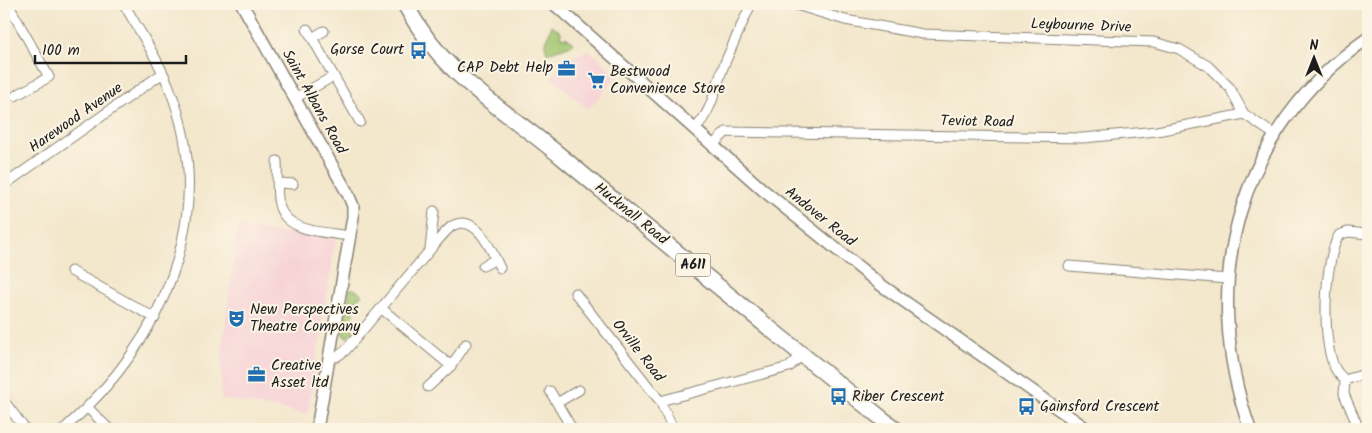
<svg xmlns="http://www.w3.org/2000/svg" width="1372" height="433" viewBox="0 0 1372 433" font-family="Kalam,sans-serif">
<rect width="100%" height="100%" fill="#fcf5e5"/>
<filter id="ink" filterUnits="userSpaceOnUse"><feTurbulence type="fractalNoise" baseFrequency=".02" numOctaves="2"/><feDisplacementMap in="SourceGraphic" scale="10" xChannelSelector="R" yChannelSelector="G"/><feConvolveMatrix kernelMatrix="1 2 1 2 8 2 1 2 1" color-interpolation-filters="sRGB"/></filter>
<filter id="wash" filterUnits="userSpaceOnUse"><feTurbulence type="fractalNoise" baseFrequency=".0096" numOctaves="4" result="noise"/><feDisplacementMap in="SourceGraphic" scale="20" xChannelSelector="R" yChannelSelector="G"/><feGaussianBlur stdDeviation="1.12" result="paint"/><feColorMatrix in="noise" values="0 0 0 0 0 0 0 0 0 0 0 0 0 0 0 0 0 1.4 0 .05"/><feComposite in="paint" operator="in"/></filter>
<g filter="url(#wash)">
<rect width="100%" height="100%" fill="#f3e7cc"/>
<path fill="#f6cfd5" d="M 589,50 L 617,75 L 588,110 L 551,77 L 564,61 Z
M 238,226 L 286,234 L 287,230 L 336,239 L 308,414 L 221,399 L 222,349 Z"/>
<path fill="#a2c670" stroke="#5f7146" d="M 552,25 L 562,33 L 560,35 L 563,38 L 566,37 L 573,43 L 569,46 L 547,53 L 545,45 Z
M 350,289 L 354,289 L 362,294 L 352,305 L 351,311 L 355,314 L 350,320 L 357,327 L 347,338 L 343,335 Z"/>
</g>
<g filter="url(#ink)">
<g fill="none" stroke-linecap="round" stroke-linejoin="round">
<defs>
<path id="minor" d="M 8,4 L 49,77 L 15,96
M 793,4 L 845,20 L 923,34 L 1154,42 L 1179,49 L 1208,66 L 1230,88 L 1244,114 L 1275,135
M 307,29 L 360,122
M 312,38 L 324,31
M 295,98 L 334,76
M 695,128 C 712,113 716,85 724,65 C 733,44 742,24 751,4
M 714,144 L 726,132 L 1083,138 L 1157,131 L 1244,114
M 277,161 C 278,173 276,193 279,204 C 285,233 327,232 350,236
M 279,183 L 293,184
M 4,185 L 163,73
M 1368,234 L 1348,232 L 1339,235 C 1324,261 1321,342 1335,368 C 1337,373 1342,377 1345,380 L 1368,373
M 430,250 C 437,242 444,232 452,226 C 477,212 492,252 500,268
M 483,266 L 496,259
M 1069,266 L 1227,279
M 71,271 L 155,318
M 575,293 L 660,401 L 673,429
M 382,309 L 451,366
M 330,356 L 336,357 L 345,351 L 430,250 L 434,211
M 1345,380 L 1344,394 L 1359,429
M 428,387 L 451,366 L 466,344
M 550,391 L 572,429
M 4,401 L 25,429
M 660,401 L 789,367 L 802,355
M 557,403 L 579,390
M 88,408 L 109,429
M 64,429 C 162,342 221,217 169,87 C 158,58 139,31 124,4"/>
<path id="tertiary" d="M 242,4 L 348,194 L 353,206 L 353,217 L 317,429
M 554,4 L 763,190 L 881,285 L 1087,429
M 1250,429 C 1197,282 1238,129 1368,38"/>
<path id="primary" d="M 405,4 C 444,78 502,107 563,158 C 673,250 783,340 895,429"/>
</defs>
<use href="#minor" stroke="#888274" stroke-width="11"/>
<use href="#tertiary" stroke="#888274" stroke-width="14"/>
<use href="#primary" stroke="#888274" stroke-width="18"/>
<use href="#minor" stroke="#fff" stroke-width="9"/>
<use href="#tertiary" stroke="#fff" stroke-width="11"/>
<use href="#primary" stroke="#fff" stroke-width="15"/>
</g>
</g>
<defs>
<symbol id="bus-bare" viewBox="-9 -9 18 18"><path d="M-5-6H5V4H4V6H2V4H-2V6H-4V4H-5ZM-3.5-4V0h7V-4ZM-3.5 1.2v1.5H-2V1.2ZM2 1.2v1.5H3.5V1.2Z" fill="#1f6fb2" stroke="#fcf5e5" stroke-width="2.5" paint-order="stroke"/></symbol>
<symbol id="office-bare" viewBox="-9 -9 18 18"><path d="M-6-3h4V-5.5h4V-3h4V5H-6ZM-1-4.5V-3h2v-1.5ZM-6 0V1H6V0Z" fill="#1f6fb2" stroke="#fcf5e5" stroke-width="2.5" paint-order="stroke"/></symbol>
<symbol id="supermarket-bare" viewBox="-9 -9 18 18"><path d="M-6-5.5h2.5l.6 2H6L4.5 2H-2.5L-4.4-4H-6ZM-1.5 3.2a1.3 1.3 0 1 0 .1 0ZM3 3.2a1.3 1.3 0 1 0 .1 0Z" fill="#1f6fb2" stroke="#fcf5e5" stroke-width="2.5" paint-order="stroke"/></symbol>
<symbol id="theatre-bare" viewBox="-9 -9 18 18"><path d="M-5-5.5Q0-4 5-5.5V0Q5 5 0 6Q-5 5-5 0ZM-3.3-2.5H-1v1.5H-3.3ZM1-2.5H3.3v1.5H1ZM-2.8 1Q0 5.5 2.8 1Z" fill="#1f6fb2" stroke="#fcf5e5" stroke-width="2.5" paint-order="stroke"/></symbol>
</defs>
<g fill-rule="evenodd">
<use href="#bus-bare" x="406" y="38" width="25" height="25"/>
<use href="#office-bare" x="554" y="56" width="25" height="25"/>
<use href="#supermarket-bare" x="584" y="68" width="25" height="25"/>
<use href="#theatre-bare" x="224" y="306" width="25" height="25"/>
<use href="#office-bare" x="244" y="362" width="25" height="25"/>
<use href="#bus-bare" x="826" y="384" width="25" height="25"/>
<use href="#bus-bare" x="1014" y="394" width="25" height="25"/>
</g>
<g text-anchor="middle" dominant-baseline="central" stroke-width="4" stroke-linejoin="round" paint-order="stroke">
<rect fill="#fcf5e5" stroke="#5f5d58" stroke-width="1" x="675.5" y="253.5" width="35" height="23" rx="4"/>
<g font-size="14" font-weight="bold" fill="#1c1c1c">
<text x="693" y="265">A611</text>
</g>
<g font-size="15" fill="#1c1c1c" stroke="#fcf5e5">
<text transform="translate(1081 26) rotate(2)">Leybourne Drive</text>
<text transform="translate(314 102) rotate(61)">Saint Albans Road</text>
<text transform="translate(76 118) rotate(-35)">Harewood Avenue</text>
<text transform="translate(977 122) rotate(1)">Teviot Road</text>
<text transform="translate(631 214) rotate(39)">Hucknall Road</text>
<text transform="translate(820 217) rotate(39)">Andover Road</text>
<text transform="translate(638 351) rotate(52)">Orville Road</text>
</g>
<g font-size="15" fill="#1c1c1c" stroke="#fcf5e5" text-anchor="start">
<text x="404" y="50" text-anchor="end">Gorse Court</text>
<text x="553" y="68" text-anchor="end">CAP Debt Help</text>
<text x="610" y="72">Bestwood<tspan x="610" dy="17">Convenience Store</tspan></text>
<text x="250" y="310">New Perspectives<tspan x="250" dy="17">Theatre Company</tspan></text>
<text x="271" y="366">Creative<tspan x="271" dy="17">Asset ltd</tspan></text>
<text x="852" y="397">Riber Crescent</text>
<text x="1040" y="407">Gainsford Crescent</text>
</g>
</g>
<rect width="1372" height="433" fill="none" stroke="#fcf5e5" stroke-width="20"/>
<g transform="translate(1314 58)" stroke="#fcf5e5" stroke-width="4" paint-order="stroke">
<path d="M0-4L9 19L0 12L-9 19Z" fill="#1c1c1c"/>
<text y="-8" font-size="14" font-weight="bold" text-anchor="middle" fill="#1c1c1c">N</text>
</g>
<path d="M35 55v8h151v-8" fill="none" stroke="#1c1c1c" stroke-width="2.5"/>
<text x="42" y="55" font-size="15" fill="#1c1c1c" stroke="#fcf5e5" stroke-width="4" paint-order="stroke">100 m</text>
</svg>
